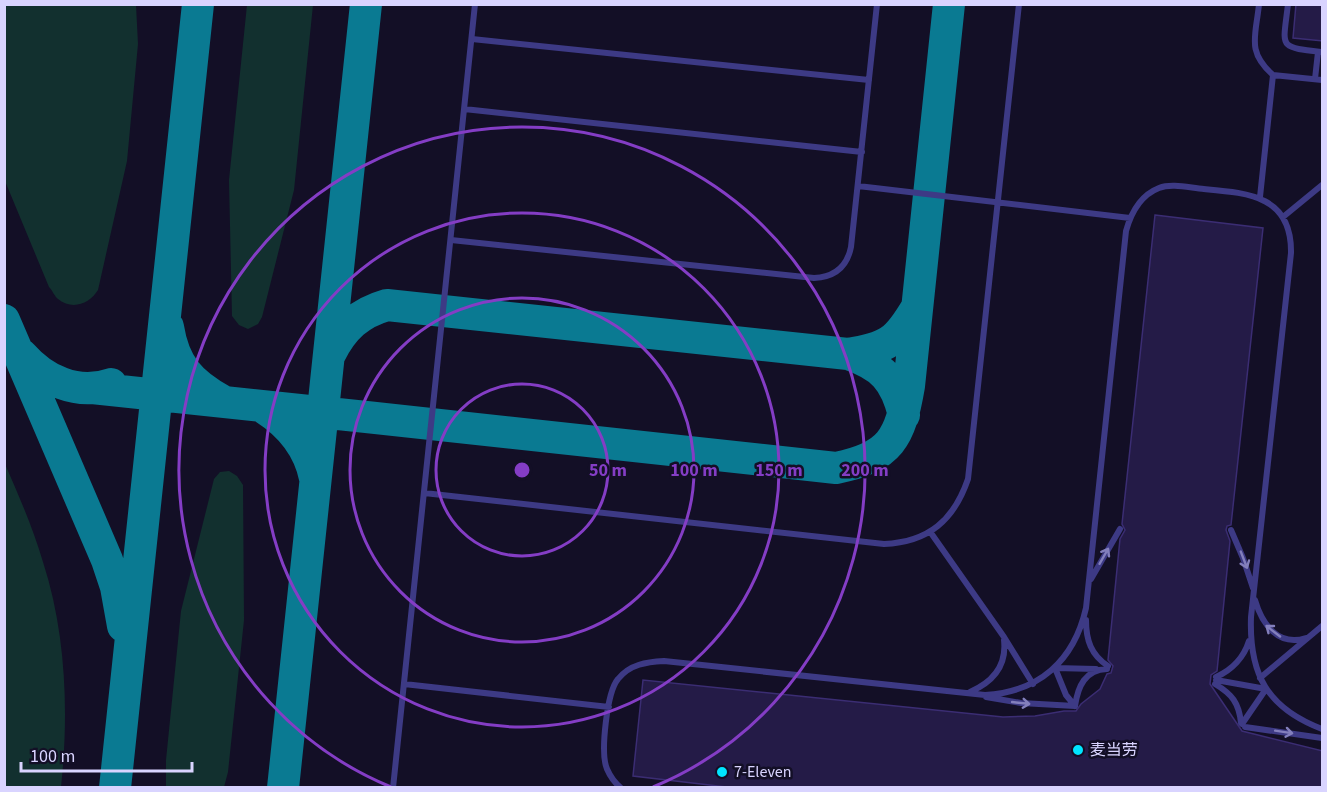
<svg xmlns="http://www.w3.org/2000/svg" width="1327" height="792" viewBox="0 0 1327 792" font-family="'Source Sans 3','Noto Sans SC',sans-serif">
<rect width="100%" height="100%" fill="#130f26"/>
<path fill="#12302f" d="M 4,5 L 136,5 L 138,44 L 127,161 L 98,290 C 90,303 73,311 58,299 C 55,297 52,290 49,287 L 5,181 Z
M 247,5 L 313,5 L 294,190 L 262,317 L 258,324 L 248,329 L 239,325 L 232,316 L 229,180 Z
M 5,464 C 19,496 33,528 43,562 C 66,633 69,713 61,787 L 5,787 Z
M 229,471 L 237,476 L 243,485 L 244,620 L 228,772 L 224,787 L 166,787 L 166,760 L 181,611 L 214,479 L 220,472 Z"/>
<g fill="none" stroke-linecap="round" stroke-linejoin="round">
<path stroke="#0a7a92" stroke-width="32" d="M 4,320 L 107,560 L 116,587 L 123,626
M 168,327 C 174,365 190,383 223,401
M 330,354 C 343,328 359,313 387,305 L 848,354 C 888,348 897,341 917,307
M 848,354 C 882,366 895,379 904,415
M 22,355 C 44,380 77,396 111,384
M 92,388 C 340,415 588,439 836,468 C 891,457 900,438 909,386 L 949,4
M 264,408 C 289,424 309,448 315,478
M 115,788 L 198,4
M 283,788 L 366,4"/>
</g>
<path fill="#241b47" stroke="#3b2d73" stroke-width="1.5" d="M 1296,4 L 1323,4 L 1323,41 L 1293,38 Z
M 1155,215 L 1263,228 L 1231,525 L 1227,526 L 1226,530 L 1230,541 L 1217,671 L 1211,675 L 1210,684 L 1242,731 L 1323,751 L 1323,788 L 735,788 L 633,776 L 643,680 L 1003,717 L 1035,716 L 1064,711 L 1076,711 L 1081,704 L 1100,689 L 1107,674 L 1111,673 L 1113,666 L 1108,660 L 1120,539 L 1125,530 L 1122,524 Z"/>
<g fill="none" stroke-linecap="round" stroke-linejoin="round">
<path stroke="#3d3a85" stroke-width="6" d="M 1259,4 C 1256,36 1246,51 1273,75 L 1260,197
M 1288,4 C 1283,48 1277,47 1322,52
M 472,39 L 869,80
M 1273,75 L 1322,80
M 1315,79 L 1318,52
M 464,109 L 862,152
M 858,186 L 1130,218
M 1283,217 L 1322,185
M 451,240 L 814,278 C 835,277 847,267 851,247 L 877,4
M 424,493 L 884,544 C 929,542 954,520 968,479 L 1019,4
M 1231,530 L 1243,558 L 1253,588
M 931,533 L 1004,637 L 1033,684
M 1091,579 L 1120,529
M 1255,600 C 1262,624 1278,647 1306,638
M 1086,620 C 1086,640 1091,655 1108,666
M 1055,668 L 1096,669
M 1055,668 L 1066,695 L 1075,706
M 1216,677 C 1232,670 1244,657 1249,641
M 1260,678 L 1322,626
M 1216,680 L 1266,689
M 404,684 L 609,707
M 1215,684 C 1232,694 1239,703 1241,723
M 970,692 C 993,682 1007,666 1004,640
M 986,697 L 1021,703 L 1075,706
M 1075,706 C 1078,686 1085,670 1107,669
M 1242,724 L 1266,689
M 1245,727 L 1322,738
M 393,788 L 475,4
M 621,788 C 615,783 610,776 607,769 C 600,753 607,692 618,679 C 630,664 647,662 664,661 L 985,695 C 1039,692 1074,661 1086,608 L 1126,231 C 1131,213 1141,195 1159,188 C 1172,183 1190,188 1204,189 C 1249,193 1292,196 1291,253 L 1251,617 C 1249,674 1267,708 1322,729"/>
</g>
<defs><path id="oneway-shaft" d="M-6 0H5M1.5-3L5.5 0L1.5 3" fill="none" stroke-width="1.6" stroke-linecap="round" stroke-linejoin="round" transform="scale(1.5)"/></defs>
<g stroke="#837fbc">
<use href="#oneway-shaft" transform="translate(1104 556) rotate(-60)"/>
<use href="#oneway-shaft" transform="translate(1244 560) rotate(69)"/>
<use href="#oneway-shaft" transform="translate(1273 631) rotate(-142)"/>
<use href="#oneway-shaft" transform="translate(1021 703) rotate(6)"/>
<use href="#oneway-shaft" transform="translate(1284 732) rotate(9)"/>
</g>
<g fill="none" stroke="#843dc5" stroke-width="3">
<circle cx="522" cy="470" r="86"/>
<circle cx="522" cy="470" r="172"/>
<circle cx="522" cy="470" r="257"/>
<path d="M391 787A343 343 0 1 1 653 787"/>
</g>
<g fill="#00e5ff" stroke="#130f26" stroke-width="2">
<circle cx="1078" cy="750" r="6"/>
<circle cx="722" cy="772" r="6"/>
</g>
<g text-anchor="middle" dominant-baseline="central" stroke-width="5" stroke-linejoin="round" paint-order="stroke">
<g font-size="16" fill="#d9d4ff" stroke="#130f26" text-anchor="start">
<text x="1090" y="750">麦当劳</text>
<text x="734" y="772">7-Eleven</text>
</g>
</g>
<circle cx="522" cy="470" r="9" fill="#843dc5" stroke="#130f26" stroke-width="3"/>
<g font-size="18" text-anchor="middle" font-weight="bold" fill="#843dc5" stroke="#130f26" stroke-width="5" stroke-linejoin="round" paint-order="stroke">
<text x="608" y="476">50 m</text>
<text x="694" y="476">100 m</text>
<text x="779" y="476">150 m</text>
<text x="865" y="476">200 m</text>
</g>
<rect width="1327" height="792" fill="none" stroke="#d9d4ff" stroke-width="12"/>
<path d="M21 762v9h171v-9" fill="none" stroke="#d9d4ff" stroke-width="3"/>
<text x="30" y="762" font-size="18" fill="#d9d4ff" stroke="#130f26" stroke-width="4.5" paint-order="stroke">100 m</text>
</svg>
